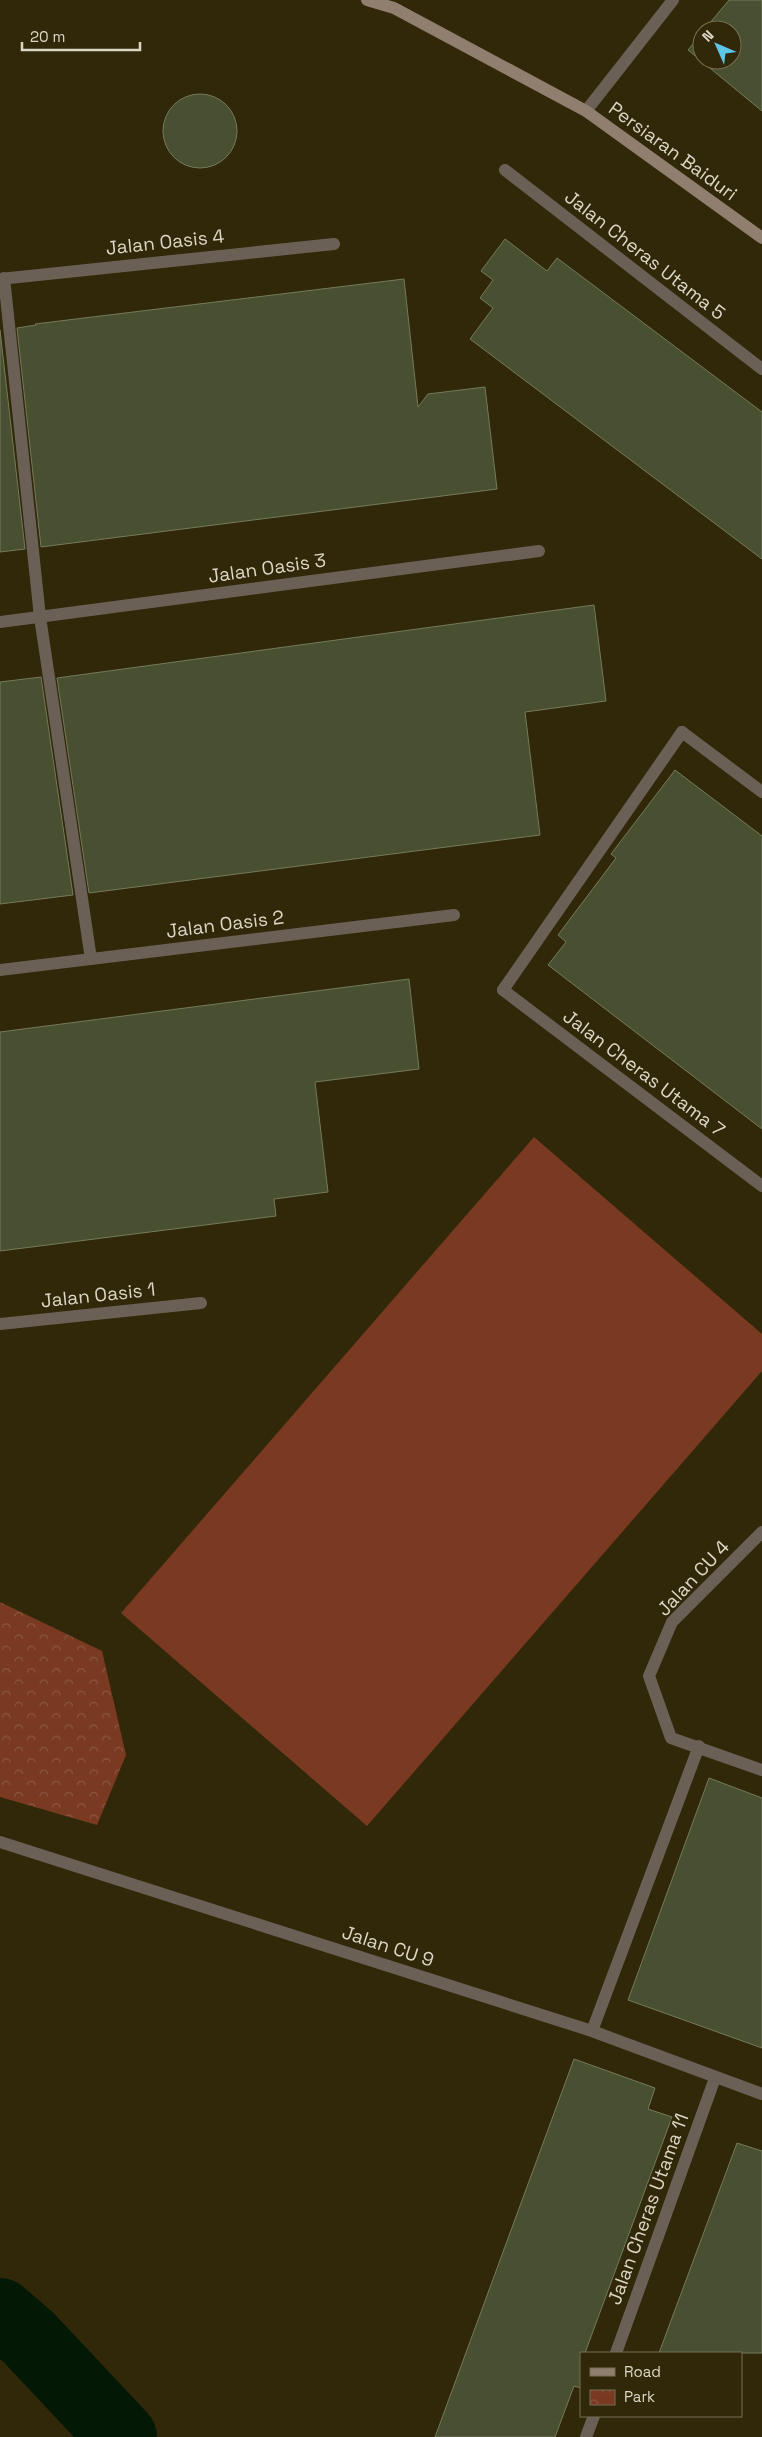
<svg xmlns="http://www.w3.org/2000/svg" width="762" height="2437" viewBox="0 0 762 2437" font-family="'Space Grotesk',sans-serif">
<defs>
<pattern id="park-crowns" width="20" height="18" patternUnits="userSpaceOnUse" patternTransform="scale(1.25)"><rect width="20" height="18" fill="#793a21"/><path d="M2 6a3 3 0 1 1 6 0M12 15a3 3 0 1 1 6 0" fill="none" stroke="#8b5640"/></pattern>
</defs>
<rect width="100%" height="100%" fill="#31280a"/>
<path fill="url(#park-crowns)" d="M 0,1602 L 102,1651 L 126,1755 L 97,1825 L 0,1797 Z"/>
<path fill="#793a21" d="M 534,1137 L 762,1334 L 762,1371 L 367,1826 L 121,1613 Z"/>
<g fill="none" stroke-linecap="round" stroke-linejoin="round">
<path stroke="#041905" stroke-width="70" d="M 0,2313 L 29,2338 L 122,2437"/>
</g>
<path fill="#494f31" stroke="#747b5b" d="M 729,0 L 762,0 L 762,111 L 688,50 L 702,33 L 702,60 L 732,60 L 732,30 L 704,30 Z
M163 131a37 37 0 1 1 74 0a37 37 0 1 1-74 0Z
M 505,239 L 547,271 L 557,258 L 762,412 L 762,559 L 470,339 L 493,308 L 480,298 L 493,280 L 481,271 Z
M 404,279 L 418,407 L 428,394 L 485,387 L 497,489 L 41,547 L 17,328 L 36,325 L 35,324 Z
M 0,330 L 25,549 L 0,552 Z
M 594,605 L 606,701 L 525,712 L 540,835 L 89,893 L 57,678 Z
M 41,677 L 73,895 L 0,904 L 0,682 Z
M 675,770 L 762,836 L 762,1129 L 548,965 L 566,942 L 558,935 L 616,858 L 611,854 Z
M 409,979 L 419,1069 L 315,1082 L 328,1192 L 274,1199 L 276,1216 L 0,1251 L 0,1032 Z
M 709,1778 L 762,1798 L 762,2048 L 628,2000 Z
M 574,2059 L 655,2088 L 648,2109 L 672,2117 L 585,2353 L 581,2353 L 581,2388 L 574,2386 L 555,2437 L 435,2437 Z
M 737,2143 L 762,2151 L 762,2353 L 659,2353 Z"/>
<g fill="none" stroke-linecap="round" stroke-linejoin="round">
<path stroke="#6b6056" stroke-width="12" d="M 4,278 L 40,617 L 91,959
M 503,990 L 682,732"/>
<path stroke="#6b6056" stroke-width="12" d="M 586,111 L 673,0
M 505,170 L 762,369
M 0,279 L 334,244
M 0,622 L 539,551
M 682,732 L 762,792
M 0,970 L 454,915
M 503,990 L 762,1186
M 0,1324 L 201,1303
M 762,1532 L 672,1622 L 649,1676 L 671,1738 L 762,1770
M 0,1842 L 592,2031 L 762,2094
M 592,2031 L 699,1746
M 616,2353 L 715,2078
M 586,2437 L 594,2416"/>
<path stroke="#907f6e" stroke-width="12" d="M 367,0 L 394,8 L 586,111 L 762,238"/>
</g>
<g text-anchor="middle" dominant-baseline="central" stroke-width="4" stroke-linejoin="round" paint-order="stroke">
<g font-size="19" fill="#dcd7c5" stroke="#31280a">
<text transform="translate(673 151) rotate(36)">Persiaran Baiduri</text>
<text transform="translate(165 242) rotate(-6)">Jalan Oasis 4</text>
<text transform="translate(645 255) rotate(38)">Jalan Cheras Utama 5</text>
<text transform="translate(267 568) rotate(-8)">Jalan Oasis 3</text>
<text transform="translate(225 924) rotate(-7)">Jalan Oasis 2</text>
<text transform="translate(644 1073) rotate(37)">Jalan Cheras Utama 7</text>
<text transform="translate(98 1295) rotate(-6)">Jalan Oasis 1</text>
<text transform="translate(693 1578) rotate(-47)">Jalan CU 4</text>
<text transform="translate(388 1946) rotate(18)">Jalan CU 9</text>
<text transform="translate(648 2209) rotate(-70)">Jalan Cheras Utama 11</text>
</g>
</g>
<rect x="580" y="2352" width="162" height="65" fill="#31280a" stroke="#756e55"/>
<rect x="590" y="2368" width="25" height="8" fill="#907f6e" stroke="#756e55"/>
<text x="624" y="2377" font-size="15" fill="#dcd7c5">Road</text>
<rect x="590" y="2390" width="25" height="15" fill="url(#park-crowns)" stroke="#756e55"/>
<text x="624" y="2402" font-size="15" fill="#dcd7c5">Park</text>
<g transform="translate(717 45) rotate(315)"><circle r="24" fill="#31280a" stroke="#756e55"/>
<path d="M0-4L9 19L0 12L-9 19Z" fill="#5cc7e8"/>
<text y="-8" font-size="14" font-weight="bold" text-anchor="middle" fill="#dcd7c5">N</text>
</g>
<path d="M22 42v8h118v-8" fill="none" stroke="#dcd7c5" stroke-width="2.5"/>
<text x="30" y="42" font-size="15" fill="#dcd7c5" stroke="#31280a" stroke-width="4" paint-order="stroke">20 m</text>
</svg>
